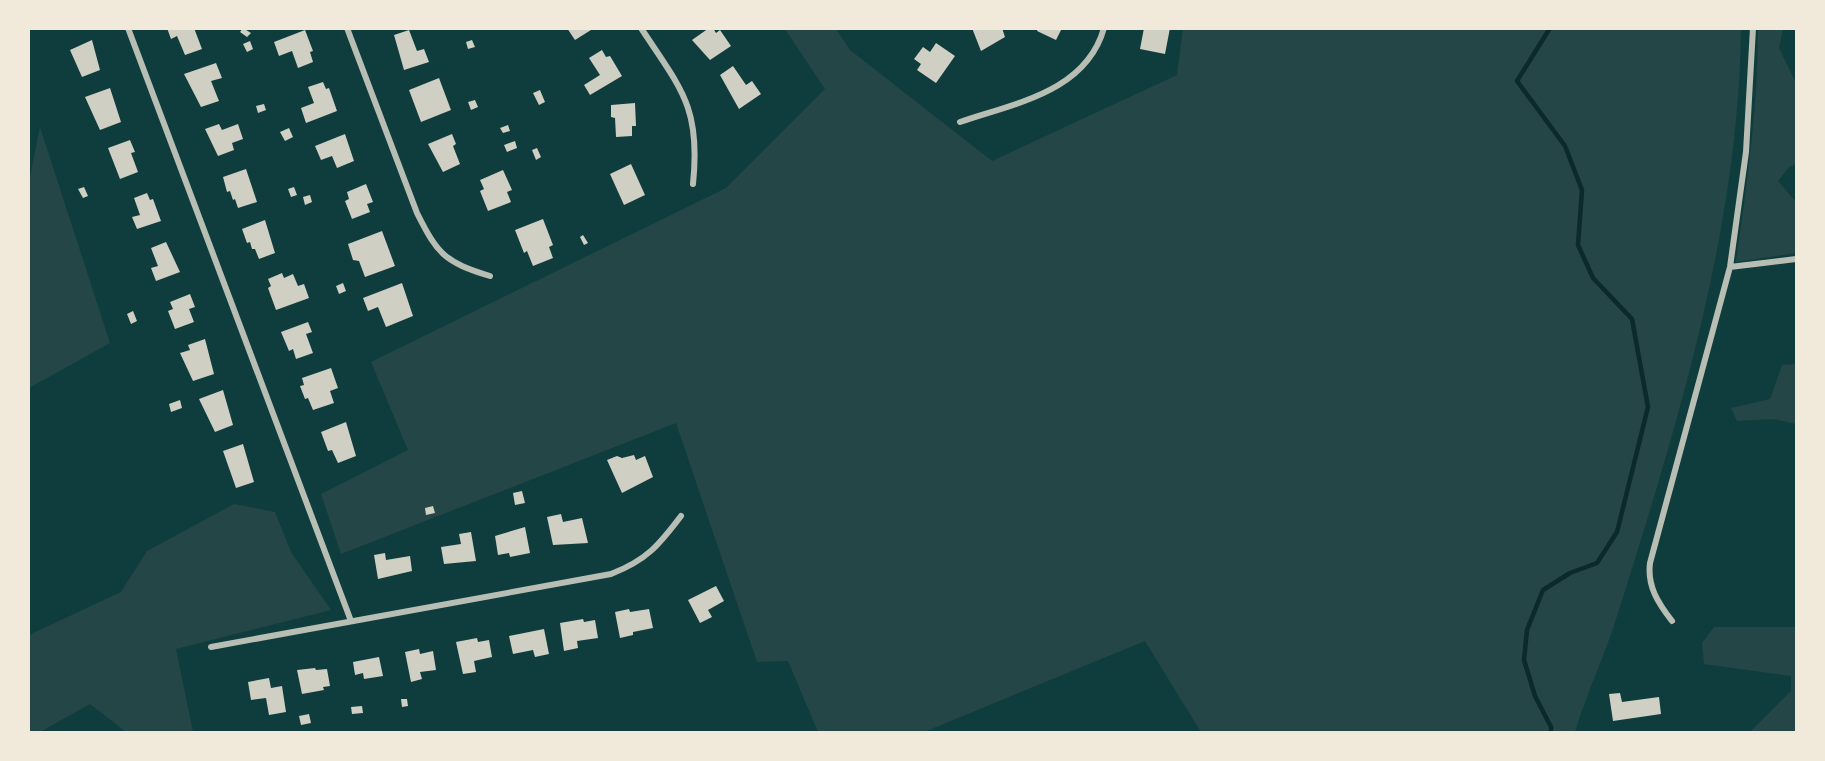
<svg xmlns="http://www.w3.org/2000/svg" width="1825" height="761" viewBox="0 0 1825 761" font-family="Lato,sans-serif">
<rect width="100%" height="100%" fill="#0f3d3e"/>
<path fill="#244646" d="M 785,29 L 836,29 L 850,50 L 992,161 L 1177,75 L 1183,29 L 1741,29 C 1739,226 1677,426 1618,613 C 1606,653 1587,692 1575,732 L 1201,732 L 1145,641 L 924,732 L 818,732 L 788,661 L 757,662 L 676,423 L 341,554 L 321,494 L 408,450 L 371,362 L 726,188 L 825,89 Z
M 1758,29 L 1783,29 L 1779,48 L 1796,83 L 1796,164 L 1789,167 L 1778,181 L 1796,202 L 1796,253 L 1736,262 C 1747,184 1758,107 1758,29 Z
M 40,127 L 110,343 L 29,388 L 28,187 Z
M 1796,364 L 1796,424 L 1774,419 L 1737,421 L 1731,408 L 1770,399 L 1782,365 Z
M 234,504 L 275,512 L 291,552 L 331,610 L 176,649 L 193,732 L 126,732 L 90,704 L 40,732 L 29,732 L 29,635 L 121,592 L 147,551 Z
M 1714,627 L 1796,627 L 1796,732 L 1750,732 L 1791,691 L 1791,676 L 1704,664 L 1702,643 Z"/>
<g fill="none" stroke-linecap="round" stroke-linejoin="round">
<path stroke="#0a2a2b" stroke-width="4.5" d="M 1550,28 L 1517,81 L 1565,146 L 1582,190 L 1578,245 L 1593,278 L 1632,319 L 1648,407 L 1617,532 L 1597,563 L 1570,573 L 1543,590 L 1527,630 L 1524,660 L 1535,696 L 1551,727 L 1551,732"/>
</g>
<path fill="#cfcfc3" d="M 167,28 L 194,28 L 202,49 L 185,55 L 177,36 L 171,39 Z
M 243,28 L 251,33 L 247,37 L 240,32 Z
M 567,28 L 590,28 L 591,30 L 575,40 Z
M 709,28 L 713,28 L 716,33 L 720,30 L 731,46 L 710,60 L 692,40 Z
M 972,28 L 1002,28 L 1005,37 L 981,51 Z
M 1038,28 L 1062,28 L 1056,40 L 1037,31 Z
M 1144,28 L 1170,28 L 1165,54 L 1140,49 Z
M 305,30 L 313,51 L 310,52 L 313,62 L 298,68 L 292,51 L 279,56 L 274,42 Z
M 409,30 L 417,51 L 424,49 L 429,62 L 404,70 L 394,35 Z
M 92,40 L 100,70 L 82,77 L 70,50 Z
M 472,40 L 475,47 L 468,49 L 466,42 Z
M 250,41 L 253,49 L 247,52 L 243,44 Z
M 936,43 L 955,56 L 936,83 L 917,70 L 921,64 L 914,59 L 923,47 L 930,52 Z
M 602,50 L 606,57 L 610,56 L 622,76 L 590,95 L 584,85 L 600,75 L 589,58 Z
M 216,63 L 222,78 L 211,81 L 219,101 L 201,107 L 184,74 Z
M 733,66 L 746,85 L 752,81 L 761,94 L 739,109 L 720,75 Z
M 439,78 L 451,110 L 421,122 L 409,90 Z
M 323,82 L 326,89 L 329,88 L 337,111 L 306,123 L 301,108 L 314,103 L 308,87 Z
M 110,88 L 121,122 L 100,130 L 85,97 Z
M 540,90 L 545,102 L 539,105 L 533,93 Z
M 475,100 L 478,107 L 471,110 L 468,102 Z
M 635,103 L 636,126 L 632,126 L 632,136 L 616,137 L 615,118 L 611,117 L 611,105 Z
M 264,104 L 266,110 L 258,113 L 256,106 Z
M 219,124 L 222,130 L 238,124 L 243,139 L 232,143 L 234,150 L 218,156 L 205,129 Z
M 508,125 L 510,131 L 503,133 L 500,128 Z
M 289,128 L 293,137 L 285,141 L 280,132 Z
M 345,134 L 354,161 L 337,168 L 332,156 L 321,160 L 315,146 Z
M 452,134 L 456,144 L 453,146 L 460,164 L 443,172 L 428,144 Z
M 130,140 L 135,152 L 131,153 L 138,172 L 120,179 L 108,148 Z
M 515,141 L 517,148 L 507,152 L 504,145 Z
M 537,148 L 541,157 L 536,160 L 532,150 Z
M 631,164 L 645,195 L 624,205 L 610,174 Z
M 246,169 L 257,202 L 238,208 L 235,199 L 233,200 L 230,191 L 227,192 L 223,177 Z
M 503,170 L 512,190 L 507,192 L 511,202 L 488,211 L 480,191 L 484,189 L 480,180 Z
M 366,184 L 373,202 L 367,204 L 370,212 L 352,219 L 345,201 L 349,199 L 347,192 Z
M 84,187 L 88,196 L 83,198 L 78,189 Z
M 294,187 L 297,195 L 291,197 L 288,189 Z
M 147,193 L 150,200 L 153,199 L 161,221 L 137,229 L 132,217 L 140,215 L 134,198 Z
M 310,195 L 312,202 L 305,205 L 303,197 Z
M 543,219 L 553,245 L 549,247 L 553,258 L 533,266 L 527,251 L 524,253 L 515,230 Z
M 265,220 L 275,253 L 259,259 L 255,249 L 252,249 L 250,242 L 247,243 L 242,229 Z
M 382,231 L 395,266 L 365,277 L 359,261 L 353,260 L 348,244 Z
M 583,235 L 588,243 L 584,245 L 580,237 Z
M 166,242 L 180,272 L 156,281 L 151,268 L 158,266 L 151,248 Z
M 282,273 L 284,278 L 293,274 L 298,286 L 304,284 L 309,298 L 276,310 L 268,288 L 271,286 L 268,279 Z
M 343,283 L 346,291 L 339,294 L 336,286 Z
M 402,283 L 413,316 L 386,327 L 378,307 L 368,311 L 363,298 Z
M 190,294 L 195,307 L 189,309 L 194,322 L 175,329 L 168,311 L 173,309 L 170,302 Z
M 133,311 L 137,321 L 131,324 L 127,314 Z
M 308,322 L 312,332 L 306,334 L 313,353 L 296,359 L 293,349 L 289,351 L 281,332 Z
M 205,339 L 214,374 L 193,381 L 180,353 L 190,350 L 188,345 Z
M 331,368 L 338,388 L 330,391 L 334,403 L 313,410 L 308,398 L 305,399 L 300,386 L 304,385 L 302,378 Z
M 223,390 L 233,425 L 215,432 L 199,399 Z
M 180,400 L 182,408 L 171,412 L 169,404 Z
M 346,422 L 356,456 L 338,463 L 332,450 L 328,451 L 321,432 Z
M 243,444 L 254,482 L 236,488 L 223,451 Z
M 634,455 L 636,460 L 645,456 L 653,477 L 622,493 L 607,460 L 617,456 L 622,458 Z
M 522,491 L 525,503 L 515,505 L 513,493 Z
M 433,506 L 435,513 L 426,515 L 425,508 Z
M 561,514 L 563,522 L 582,518 L 588,543 L 553,545 L 547,517 Z
M 525,527 L 530,553 L 510,557 L 509,553 L 498,555 L 495,536 Z
M 471,532 L 476,561 L 444,564 L 441,547 L 461,544 L 459,534 Z
M 385,553 L 386,560 L 410,556 L 412,571 L 378,579 L 374,555 Z
M 716,586 L 724,601 L 708,610 L 712,617 L 700,623 L 688,600 Z
M 629,609 L 630,612 L 649,609 L 653,628 L 633,632 L 633,635 L 620,638 L 615,612 Z
M 583,619 L 584,622 L 595,620 L 598,638 L 577,641 L 578,648 L 564,651 L 560,623 Z
M 544,629 L 549,654 L 535,657 L 533,650 L 513,654 L 509,636 Z
M 477,638 L 478,642 L 489,640 L 492,657 L 474,661 L 476,672 L 463,674 L 456,642 Z
M 419,649 L 420,654 L 433,651 L 436,670 L 420,672 L 422,679 L 411,682 L 405,652 Z
M 379,657 L 383,676 L 364,679 L 363,673 L 355,675 L 353,662 Z
M 315,668 L 316,670 L 327,669 L 330,686 L 323,687 L 324,690 L 302,694 L 297,670 Z
M 269,678 L 271,688 L 282,686 L 286,712 L 269,715 L 266,698 L 251,700 L 248,682 Z
M 1620,693 L 1622,702 L 1659,697 L 1661,714 L 1613,721 L 1609,694 Z
M 401,699 L 407,699 L 408,706 L 402,707 Z
M 362,706 L 363,713 L 352,714 L 351,707 Z
M 309,714 L 311,723 L 301,725 L 299,716 Z"/>
<g fill="none" stroke-linecap="round" stroke-linejoin="round">
<path stroke="#b8beb3" stroke-width="6" d="M 128,28 L 351,621
M 347,28 L 417,213 C 438,255 445,262 490,276
M 641,28 C 681,89 701,107 693,184
M 960,122 C 1015,103 1086,92 1104,28
M 1730,267 L 1796,259
M 1672,621 C 1658,603 1647,586 1650,563 L 1730,267 L 1746,152 L 1753,28
M 211,647 L 611,574 C 647,560 659,545 681,516"/>
</g>
<rect width="1825" height="761" fill="none" stroke="#f1e9da" stroke-width="60"/>
</svg>
